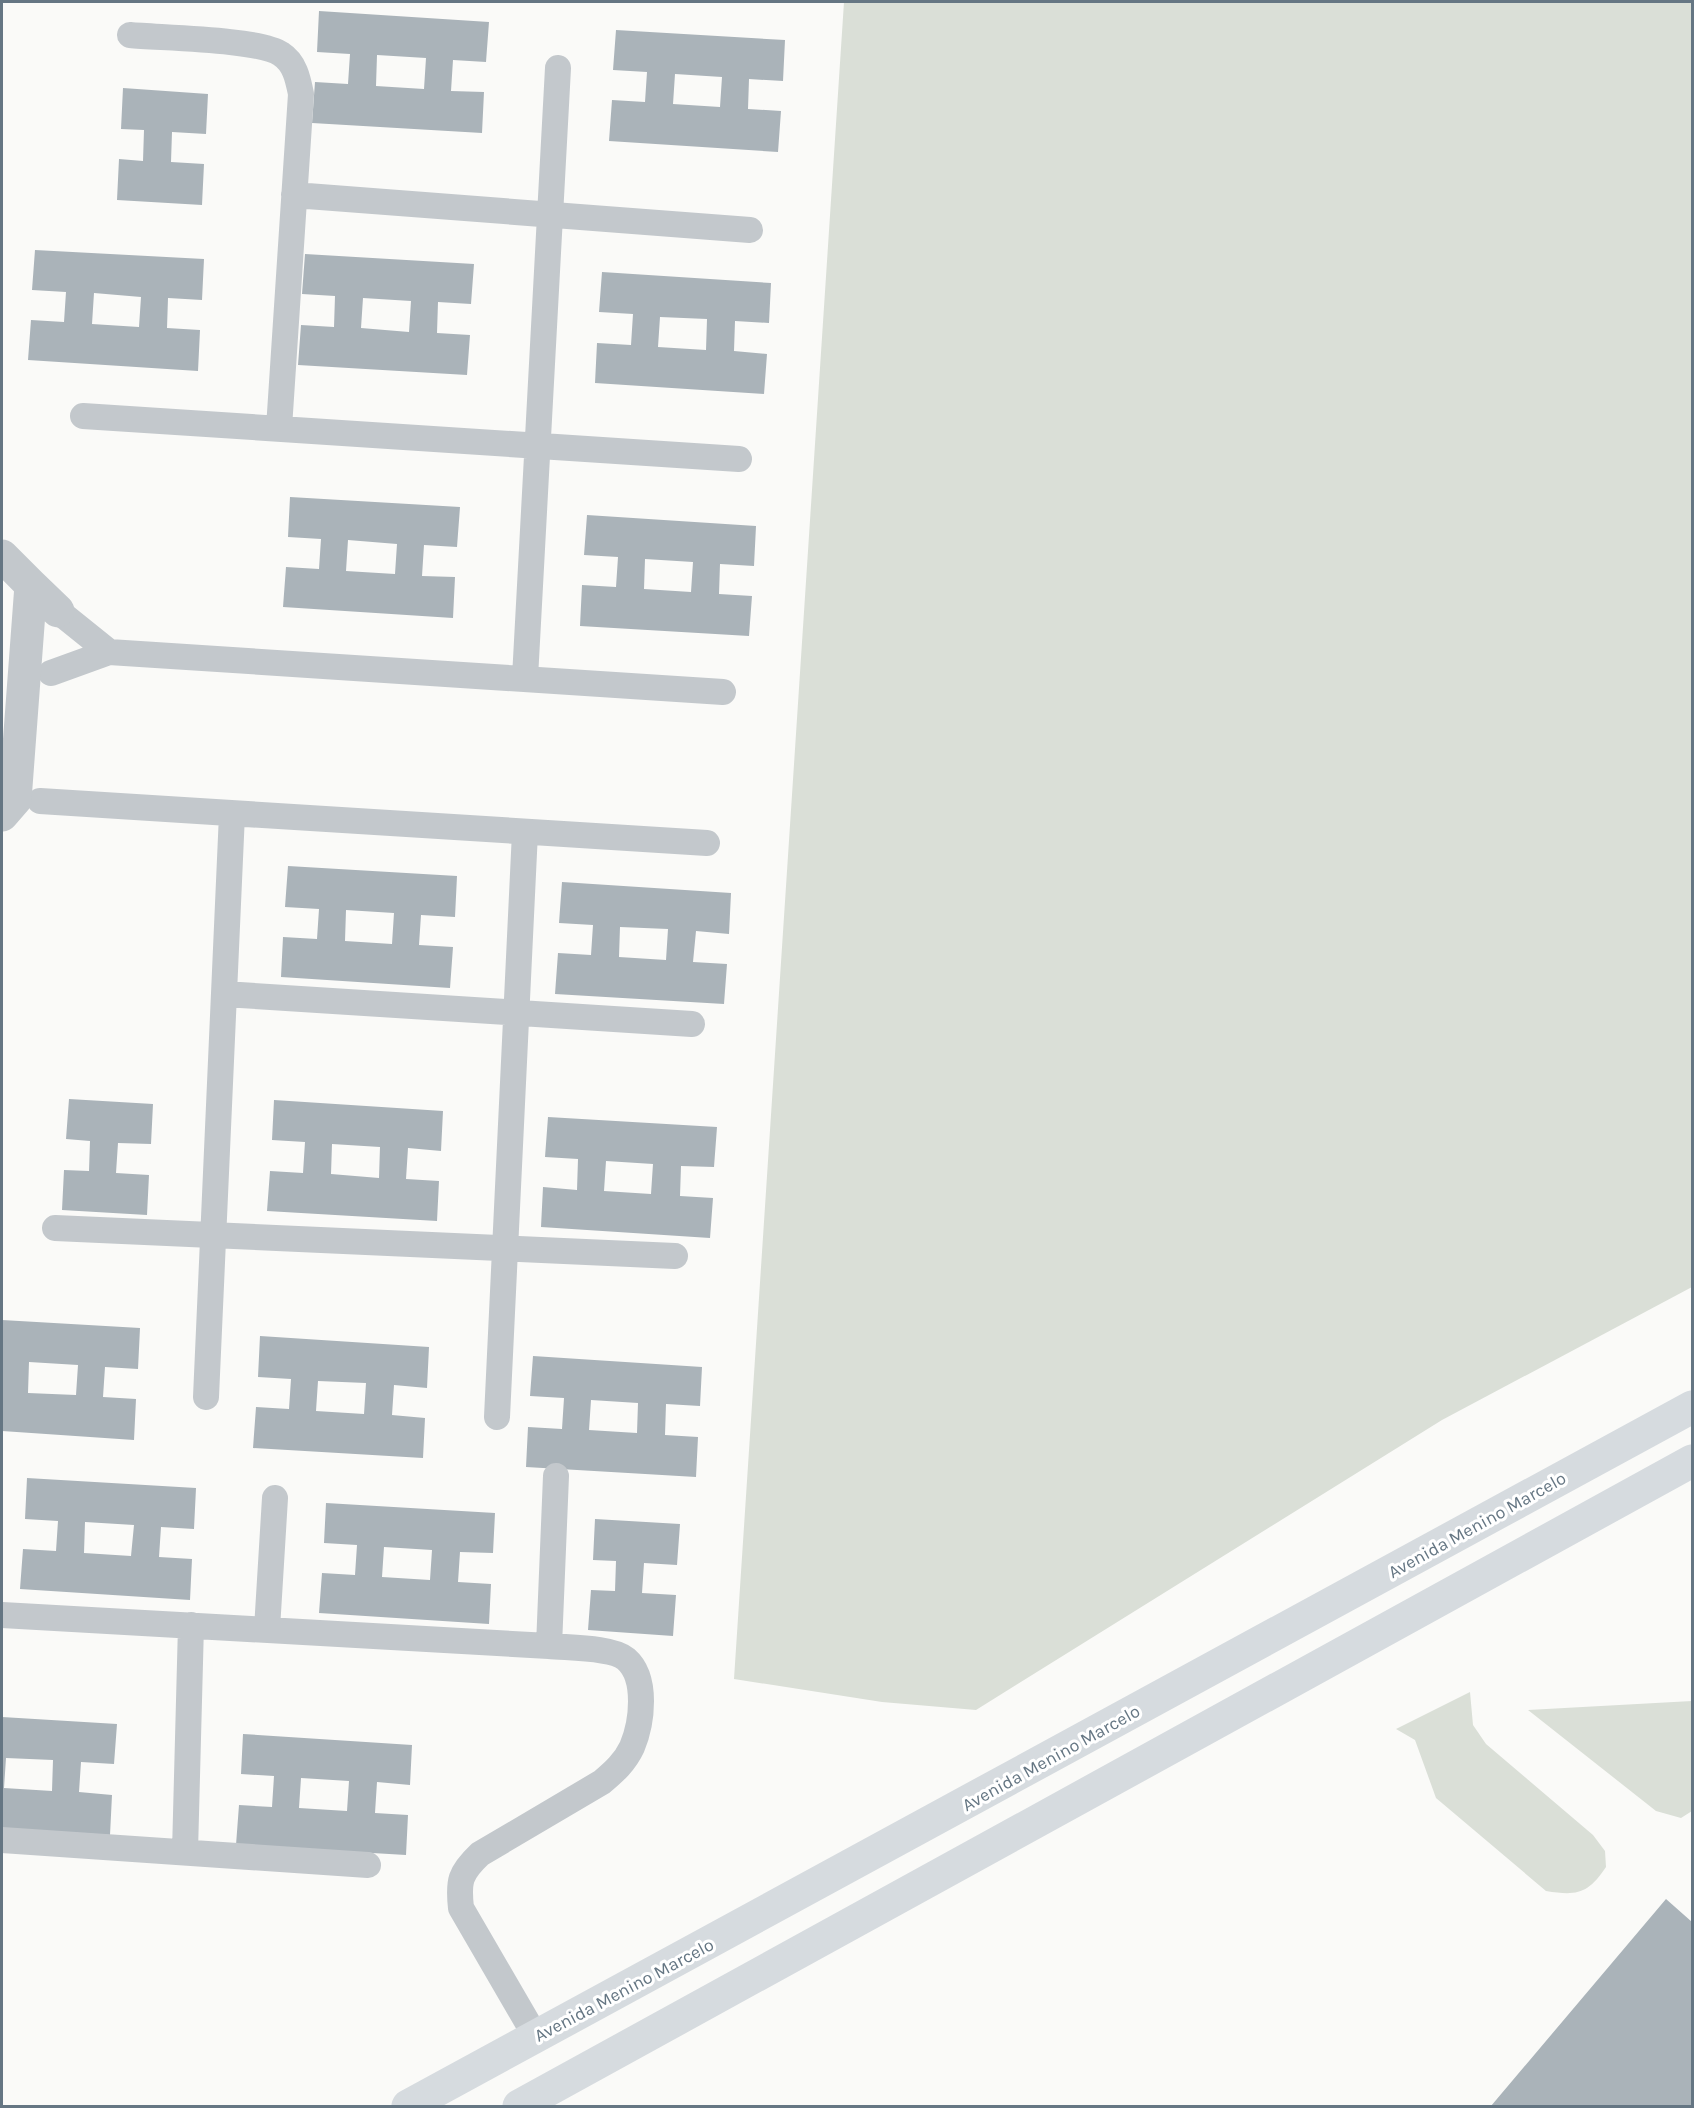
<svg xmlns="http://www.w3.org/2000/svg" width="1694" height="2108" viewBox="0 0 1694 2108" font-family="Karla,sans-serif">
<rect width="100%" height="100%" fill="#fafaf8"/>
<path fill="#dadfd7" d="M 844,2 L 1692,2 L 1692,1287 L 1442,1420 L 976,1710 L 882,1702 L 734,1679 Z
M 1470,1692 L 1473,1725 L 1486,1744 L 1593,1835 L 1605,1851 L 1606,1867 C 1588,1894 1577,1896 1546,1891 L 1436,1798 L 1415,1740 L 1396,1729 Z
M 1692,1701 L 1692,1811 L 1681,1818 L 1656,1811 L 1528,1710 Z"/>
<path fill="#aab3b9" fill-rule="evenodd" d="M 319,11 L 489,22 L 486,62 L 453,60 L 451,91 L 484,92 L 482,133 L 312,123 L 315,82 L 348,84 L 350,54 L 317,52 ZM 377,55 L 426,58 L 424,89 L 376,86 Z
M 616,30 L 785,40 L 783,81 L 749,79 L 748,109 L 781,111 L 778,152 L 609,141 L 612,100 L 645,102 L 647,72 L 613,70 ZM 675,74 L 722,77 L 720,107 L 673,104 Z
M 123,88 L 208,94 L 206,134 L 172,132 L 171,162 L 204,164 L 202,205 L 117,200 L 119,159 L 143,161 L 144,130 L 121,129 Z
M 35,250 L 204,259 L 202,300 L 168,298 L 167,328 L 200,330 L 198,371 L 28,360 L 31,320 L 64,322 L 66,292 L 32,290 ZM 94,293 L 141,297 L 139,327 L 92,324 Z
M 305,254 L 474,264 L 471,304 L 438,302 L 437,333 L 470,335 L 467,375 L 298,365 L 301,325 L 334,327 L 335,296 L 302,294 ZM 363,298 L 411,301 L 409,332 L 361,328 Z
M 602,272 L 771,283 L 769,323 L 735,321 L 734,351 L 767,354 L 764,394 L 595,383 L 597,343 L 631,345 L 633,314 L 599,312 ZM 660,317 L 707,319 L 706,350 L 658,347 Z
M 290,497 L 460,507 L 457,547 L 424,545 L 422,576 L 455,577 L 453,618 L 283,607 L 286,567 L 319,569 L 321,539 L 288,537 ZM 348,540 L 397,544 L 395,574 L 346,571 Z
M 587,515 L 756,526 L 754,566 L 720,564 L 719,594 L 752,596 L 749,636 L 580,626 L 582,585 L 616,587 L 618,557 L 584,555 ZM 645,559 L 693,562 L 691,592 L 644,589 Z
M 288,866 L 457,876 L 455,917 L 421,915 L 419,945 L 453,947 L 450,988 L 281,977 L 283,937 L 317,939 L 319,909 L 285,907 ZM 346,910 L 394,913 L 392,944 L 345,941 Z
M 562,882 L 731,893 L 729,934 L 696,931 L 693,962 L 727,964 L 724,1004 L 555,994 L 558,953 L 591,955 L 593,925 L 559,923 ZM 620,927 L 668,929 L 666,960 L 619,957 Z
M 69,1099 L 153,1104 L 151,1144 L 118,1143 L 116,1173 L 149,1175 L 147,1215 L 62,1210 L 64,1170 L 89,1171 L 90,1141 L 66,1139 Z
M 274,1100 L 443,1111 L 441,1151 L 408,1148 L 406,1179 L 439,1181 L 437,1221 L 267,1211 L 270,1171 L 303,1173 L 305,1142 L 272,1140 ZM 332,1144 L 380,1147 L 379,1178 L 331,1174 Z
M 548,1117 L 717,1127 L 714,1167 L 681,1166 L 680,1196 L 713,1198 L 710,1238 L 541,1227 L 543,1187 L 577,1190 L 578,1159 L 545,1157 ZM 606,1161 L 653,1164 L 651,1194 L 604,1191 Z
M 2,1320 L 140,1328 L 138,1369 L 105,1367 L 103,1397 L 136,1399 L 134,1440 L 2,1431 ZM 29,1362 L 78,1365 L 76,1395 L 28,1393 Z
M 260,1336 L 429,1347 L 427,1388 L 394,1385 L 392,1415 L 425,1418 L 423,1458 L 253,1448 L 256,1407 L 289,1409 L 291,1379 L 258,1377 ZM 318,1381 L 366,1383 L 364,1414 L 316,1411 Z
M 533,1356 L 702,1367 L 700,1406 L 666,1404 L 665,1435 L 698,1437 L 696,1477 L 526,1467 L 528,1427 L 562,1429 L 564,1398 L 530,1396 ZM 591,1400 L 638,1403 L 637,1433 L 589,1430 Z
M 27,1478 L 196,1488 L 194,1529 L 161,1527 L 159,1557 L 192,1559 L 190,1600 L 20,1589 L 23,1549 L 56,1551 L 58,1521 L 25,1519 ZM 85,1522 L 134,1525 L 131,1556 L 84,1553 Z
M 326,1503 L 495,1513 L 493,1553 L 460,1552 L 458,1582 L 491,1584 L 489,1624 L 319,1613 L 322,1573 L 355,1575 L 357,1545 L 324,1543 ZM 384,1547 L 432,1550 L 430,1580 L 382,1577 Z
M 595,1519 L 680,1524 L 677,1565 L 644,1563 L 642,1593 L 676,1595 L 673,1636 L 588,1630 L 591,1590 L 615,1591 L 616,1561 L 593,1560 Z
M 2,1717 L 117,1724 L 114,1764 L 81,1762 L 79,1792 L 112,1795 L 110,1835 L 2,1828 ZM 6,1758 L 53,1760 L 52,1791 L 4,1788 Z
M 243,1734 L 412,1745 L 410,1785 L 377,1782 L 375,1813 L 408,1815 L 406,1855 L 236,1845 L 239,1805 L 272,1807 L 274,1776 L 241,1774 ZM 301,1778 L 349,1781 L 347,1811 L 299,1808 Z
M 1666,1899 L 1692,1922 L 1692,2106 L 1491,2106 Z"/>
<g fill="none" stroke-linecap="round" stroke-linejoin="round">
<path stroke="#c3c8cc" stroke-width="26" d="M 130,35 C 161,38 259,39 281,54 C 295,63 298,79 301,94 L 279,428
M 294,195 L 750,230
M 83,416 L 739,459
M 58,611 L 109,652
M 51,673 L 109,652 L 723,692
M 525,678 L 558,68
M 40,801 L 707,843
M 224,994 L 692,1024
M 55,1228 L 675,1256
M 206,1397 L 232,814
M 497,1417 L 525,832
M 2,1615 L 549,1646 C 568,1648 612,1647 626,1659 C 648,1678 642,1723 632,1747 C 625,1762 614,1772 602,1782 L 480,1854 C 460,1873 458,1881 461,1908 L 536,2037
M 267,1629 L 275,1498
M 549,1646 L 556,1476
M 2,1840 L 368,1865
M 185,1852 L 191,1625"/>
<path stroke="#c3c8cc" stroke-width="33" d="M 2,556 L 31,585 L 15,800 L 2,815
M 31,585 L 58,611"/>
<path stroke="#d6dbdf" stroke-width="33" d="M 408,2106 L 1692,1407
M 519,2106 L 1692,1461"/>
</g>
<g text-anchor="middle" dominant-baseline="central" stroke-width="6" stroke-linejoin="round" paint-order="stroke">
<g font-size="18" fill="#657683" stroke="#fff">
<text transform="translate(1477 1525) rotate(-29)">Avenida Menino Marcelo</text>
<text transform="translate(1051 1758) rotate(-29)">Avenida Menino Marcelo</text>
<text transform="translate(624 1990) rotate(-28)">Avenida Menino Marcelo</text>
</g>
</g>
<rect width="1694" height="2108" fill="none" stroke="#657683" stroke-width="6"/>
</svg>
